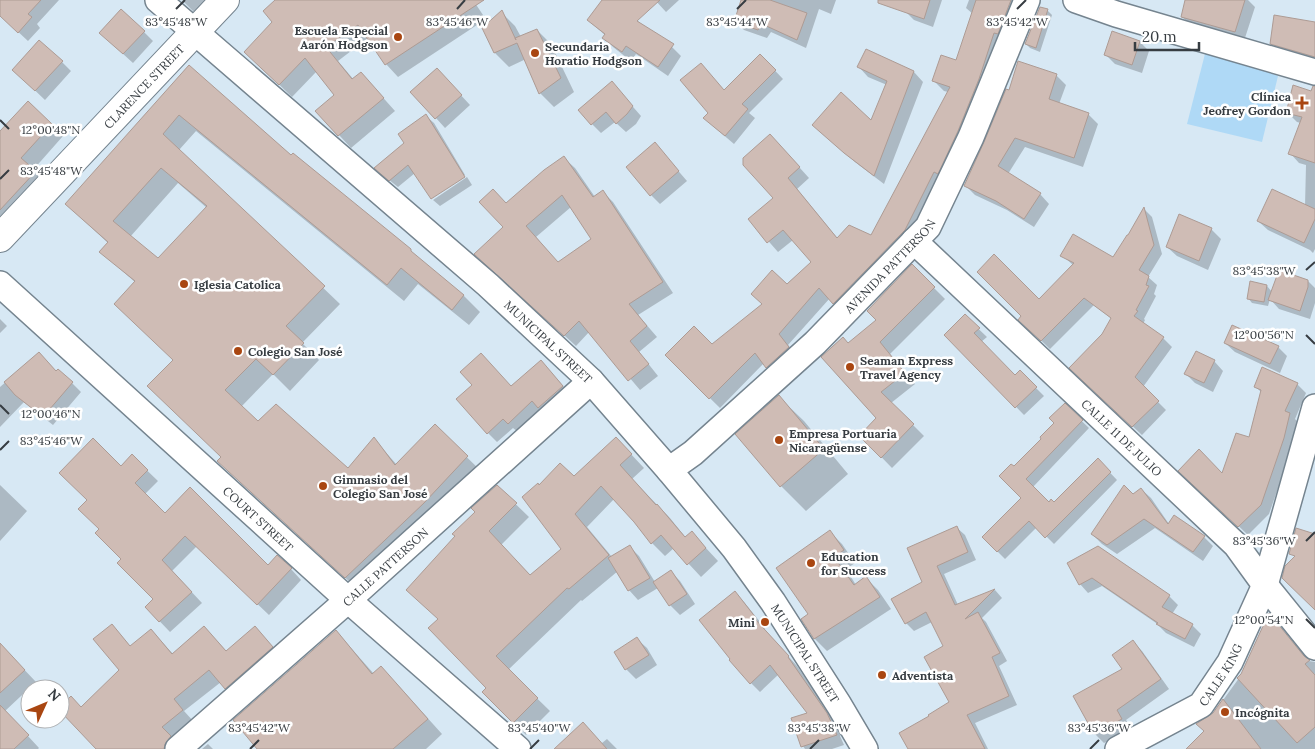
<svg xmlns="http://www.w3.org/2000/svg" width="1315" height="749" viewBox="0 0 1315 749" font-family="Lora,serif">
<rect width="100%" height="100%" fill="#d7e8f4"/>
<path fill="#afd9f6" d="M 1206,50 L 1278,76 L 1262,142 L 1187,124 Z"/>
<path fill="#0003" fill-rule="evenodd" d="M 0,0 L 59,0 L 37,24 L 40,28 L 28,41 L 0,15 Z
M 182,0 L 211,0 L 197,15 Z
M 277,0 L 473,0 L 483,15 L 483,21 L 398,77 L 386,64 L 368,38 L 338,61 L 354,80 L 361,73 L 395,111 L 351,148 L 317,111 L 336,95 L 317,71 L 292,97 L 258,64 L 274,22 Z
M 604,0 L 610,0 L 672,47 L 681,56 L 668,76 L 636,54 L 631,61 L 613,47 L 604,37 L 606,36 L 588,20 Z
M 655,0 L 679,0 L 666,12 Z
M 743,0 L 836,0 L 831,14 L 819,9 L 806,48 L 771,32 L 767,38 L 744,30 L 735,21 Z
M 880,0 L 942,0 L 933,27 L 914,20 L 905,11 Z
M 969,0 L 1020,0 L 915,241 L 844,313 L 830,298 L 788,345 L 798,358 L 777,377 L 764,363 L 720,408 L 666,355 L 712,346 L 813,262 L 793,240 L 778,252 L 749,219 L 774,198 L 780,146 L 809,178 L 797,189 L 838,239 L 872,237 L 948,92 L 944,91 L 934,81 L 957,61 L 973,14 L 966,8 Z
M 1187,0 L 1248,0 L 1255,7 L 1244,41 L 1192,26 L 1182,17 Z
M 1041,8 L 1048,11 L 1052,15 L 1040,52 L 1030,48 L 1026,44 Z
M 501,12 L 515,26 L 521,37 L 537,30 L 551,44 L 574,92 L 554,107 L 540,93 L 526,59 L 509,67 L 495,53 L 483,28 Z
M 1315,23 L 1315,63 L 1281,53 L 1271,43 Z
M 144,32 L 153,41 L 133,63 L 110,42 Z
M 1140,42 L 1149,51 L 1142,73 L 1115,64 L 1106,55 Z
M 866,50 L 914,72 L 923,82 L 884,184 L 855,162 L 823,134 L 872,122 L 887,85 L 868,77 L 859,67 Z
M 760,55 L 783,79 L 749,113 L 755,118 L 734,144 L 713,126 L 709,113 L 724,91 Z
M 62,62 L 71,71 L 45,100 L 23,79 Z
M 189,66 L 291,157 L 410,250 L 422,262 L 464,296 L 480,312 L 469,325 L 418,284 L 404,301 L 196,131 L 179,150 L 340,304 L 302,343 L 319,360 L 290,391 L 273,374 L 241,407 L 258,423 L 349,470 L 374,439 L 397,465 L 435,426 L 484,474 L 362,593 L 219,462 L 223,458 L 136,283 L 101,252 L 108,243 L 66,204 ZM 178,183 L 207,208 L 158,260 L 130,237 Z
M 1056,75 L 1066,85 L 1059,104 L 1088,114 L 1098,124 L 1083,167 L 1025,147 L 1008,174 L 1040,194 L 1049,204 L 1034,227 L 1007,210 L 975,195 L 965,185 Z
M 446,79 L 470,105 L 445,128 L 436,118 Z
M 612,83 L 641,116 L 636,124 L 626,132 L 615,122 L 601,133 L 592,124 Z
M 1315,93 L 1315,249 L 1313,253 L 1310,250 L 1268,230 L 1258,221 L 1305,206 L 1306,165 L 1299,163 L 1290,153 L 1301,123 L 1297,122 L 1288,113 Z
M 28,103 L 63,136 L 33,170 L 47,184 L 0,235 L 0,133 Z
M 426,116 L 434,123 L 465,175 L 432,197 L 415,173 L 398,187 L 384,176 Z
M 655,144 L 687,181 L 660,204 L 651,195 Z
M 564,158 L 575,168 L 595,197 L 603,192 L 613,202 L 673,293 L 638,315 L 657,337 L 639,352 L 658,376 L 640,390 L 590,331 L 576,346 L 486,264 L 505,227 L 506,205 ZM 571,207 L 592,239 L 558,263 L 536,237 Z
M 467,177 L 472,185 L 440,206 L 433,200 Z
M 1144,209 L 1152,217 L 1162,254 L 1148,277 L 1157,285 L 1154,294 L 1156,296 L 1144,319 L 1145,320 L 1143,324 L 1163,338 L 1172,347 L 1143,387 L 1166,410 L 1142,435 L 1079,376 L 1112,319 L 1094,305 L 1050,349 L 1020,320 L 1074,266 L 1062,255 L 1114,259 L 1129,237 Z
M 1211,229 L 1221,239 L 1208,270 L 1177,256 L 1167,247 Z
M 912,266 L 945,299 L 890,354 L 915,384 L 891,403 L 924,436 L 892,468 L 861,436 L 878,419 L 848,345 L 878,320 Z
M 1308,281 L 1315,288 L 1315,303 L 1310,319 L 1279,309 L 1270,299 L 1268,306 L 1252,303 L 1248,298 L 1267,286 L 1272,292 Z
M 965,316 L 987,337 L 981,342 L 1015,377 L 1020,372 L 1044,396 L 1024,415 L 946,335 Z
M 0,319 L 7,326 L 0,333 Z
M 1225,343 L 1278,347 L 1287,356 L 1280,373 L 1235,352 Z
M 39,353 L 56,372 L 72,383 L 81,392 L 53,425 L 24,402 L 0,427 L 0,387 Z
M 541,361 L 572,396 L 518,432 L 513,428 L 497,442 L 488,433 L 511,388 Z
M 1214,361 L 1223,371 L 1213,392 L 1195,383 L 1186,374 Z
M 1297,384 L 1306,393 L 1295,419 L 1299,423 L 1292,448 L 1269,514 L 1248,535 L 1189,479 L 1223,475 L 1250,439 L 1262,393 L 1255,386 Z
M 779,397 L 804,421 L 848,474 L 806,511 L 781,486 Z
M 1065,405 L 1089,428 L 1033,487 L 1049,503 L 1054,504 L 1098,460 L 1117,480 L 1054,544 L 1037,527 L 1005,559 L 983,537 L 1022,498 L 1014,468 L 1043,439 L 1056,423 Z
M 629,452 L 644,468 L 632,479 L 670,518 L 686,538 L 692,533 L 718,561 L 701,577 L 674,548 L 665,556 L 652,543 L 615,498 L 587,527 L 612,557 L 630,547 L 639,556 L 655,582 L 671,572 L 680,581 L 695,604 L 680,615 L 670,605 L 658,588 L 638,600 L 629,590 L 618,571 L 582,601 L 581,600 L 508,670 L 550,711 L 526,735 L 484,692 L 488,688 L 439,619 L 477,512 L 497,486 L 529,517 L 501,545 L 531,576 L 562,550 L 540,487 L 574,478 Z
M 132,456 L 158,481 L 145,494 L 165,515 L 268,567 L 291,569 L 301,580 L 269,615 L 197,546 L 172,571 L 202,603 L 170,632 L 146,607 L 155,599 L 101,529 L 121,468 Z
M 0,485 L 27,511 L 0,541 Z
M 1141,489 L 1151,498 L 1169,524 L 1204,537 L 1213,546 L 1203,561 L 1155,528 L 1117,554 L 1102,544 L 1092,534 L 1133,495 Z
M 956,527 L 965,535 L 976,560 L 944,574 L 958,605 L 995,590 L 1002,598 L 982,618 L 986,622 L 1007,661 L 999,666 L 1017,705 L 975,723 L 988,749 L 909,749 L 931,717 L 950,703 L 944,647 L 932,622 L 914,631 L 906,623 L 923,582 Z
M 830,532 L 842,544 L 855,563 L 846,569 L 856,585 L 866,578 L 878,590 L 891,609 L 827,651 L 815,639 L 803,619 L 810,614 Z
M 1068,563 L 1169,596 L 1178,605 L 1172,614 L 1192,625 L 1201,634 L 1194,647 L 1166,633 L 1156,623 L 1102,586 L 1088,593 L 1080,584 Z
M 735,593 L 744,602 L 765,628 L 764,629 L 797,666 L 836,723 L 842,733 L 840,736 L 844,745 L 832,749 L 805,749 L 803,746 L 809,713 L 779,674 L 760,692 L 751,683 Z
M 1269,615 L 1309,661 L 1315,662 L 1315,749 L 1188,749 L 1206,731 L 1213,714 L 1242,674 Z
M 112,626 L 131,647 L 151,630 L 173,654 L 204,627 L 227,652 L 255,628 L 284,659 L 238,699 L 221,682 L 184,711 L 194,722 L 182,749 L 98,749 L 60,708 L 81,709 L 121,671 Z
M 336,631 L 374,674 L 396,683 L 442,734 L 426,749 L 259,749 Z
M 637,639 L 647,648 L 657,665 L 636,679 L 626,669 L 616,653 Z
M 1133,642 L 1142,651 L 1169,689 L 1126,720 L 1131,728 L 1104,743 L 1095,734 L 1075,697 L 1124,669 Z
M 0,644 L 36,682 L 5,711 L 39,748 L 38,749 L 0,749 Z
M 607,739 L 617,749 L 557,749 L 602,743 Z
M 208,744 L 213,749 L 202,749 Z"/>
<path fill="#cfbcb5" stroke="#ad9b94" fill-rule="evenodd" d="M 0,0 L 41,0 L 28,14 L 32,17 L 18,33 L 0,16 Z
M 275,0 L 484,0 L 385,65 L 358,25 L 326,47 L 352,79 L 361,72 L 384,98 L 338,136 L 315,111 L 334,95 L 305,58 L 279,85 L 244,52 L 272,22 L 263,11 Z
M 602,0 L 660,0 L 637,21 L 674,44 L 658,67 L 626,46 L 622,52 L 602,38 L 605,34 L 587,20 Z
M 741,0 L 770,0 L 807,13 L 797,40 L 762,24 L 758,30 L 734,22 Z
M 878,0 L 930,0 L 924,19 L 878,3 Z
M 976,0 L 1011,0 L 998,34 L 994,33 L 979,79 L 958,131 L 938,174 L 934,172 L 905,230 L 833,304 L 819,288 L 779,334 L 789,347 L 766,368 L 755,353 L 709,399 L 665,355 L 694,326 L 712,344 L 762,304 L 751,294 L 772,270 L 787,284 L 811,262 L 783,230 L 767,243 L 748,219 L 773,198 L 743,165 L 743,158 L 770,134 L 800,167 L 788,178 L 837,238 L 849,225 L 871,235 L 950,87 L 932,81 L 941,55 L 956,60 Z
M 1185,0 L 1245,0 L 1235,32 L 1181,17 Z
M 1040,7 L 1048,9 L 1036,48 L 1025,44 Z
M 121,9 L 145,31 L 123,54 L 99,33 Z
M 502,10 L 516,40 L 515,38 L 537,29 L 561,78 L 539,94 L 517,43 L 494,53 L 482,28 Z
M 1274,15 L 1315,22 L 1315,57 L 1270,44 Z
M 1112,31 L 1140,41 L 1132,65 L 1104,55 Z
M 39,40 L 63,61 L 35,91 L 12,70 Z
M 866,49 L 914,71 L 874,176 L 844,153 L 812,125 L 841,92 L 871,120 L 887,81 L 857,67 Z
M 760,54 L 776,70 L 742,104 L 748,109 L 725,136 L 703,118 L 708,113 L 680,80 L 701,63 L 724,90 Z
M 1018,61 L 1057,74 L 1049,99 L 1089,113 L 1074,158 L 1015,138 L 998,166 L 1041,193 L 1024,219 L 996,201 L 964,186 L 984,142 L 1006,89 L 1009,90 Z
M 189,65 L 291,155 L 293,153 L 411,249 L 411,251 L 464,295 L 452,310 L 401,268 L 387,285 L 179,115 L 163,134 L 325,286 L 286,326 L 304,343 L 273,375 L 256,359 L 225,390 L 258,421 L 276,404 L 348,468 L 374,437 L 395,465 L 435,424 L 468,456 L 424,503 L 345,578 L 217,461 L 221,457 L 147,386 L 173,360 L 114,304 L 135,281 L 99,252 L 108,242 L 65,204 ZM 161,168 L 207,206 L 158,258 L 113,221 Z
M 437,68 L 462,95 L 435,119 L 410,92 Z
M 612,81 L 633,106 L 627,114 L 616,124 L 606,112 L 591,125 L 578,110 Z
M 1293,85 L 1311,91 L 1313,86 L 1315,86 L 1315,163 L 1288,154 L 1302,117 L 1286,113 Z
M 28,101 L 52,124 L 21,158 L 36,171 L 0,210 L 0,131 Z
M 426,114 L 465,177 L 431,199 L 408,165 L 389,181 L 374,168 L 404,143 L 398,134 Z
M 655,142 L 679,171 L 650,196 L 626,167 Z
M 564,156 L 593,197 L 603,190 L 663,282 L 629,304 L 647,326 L 630,341 L 649,364 L 628,381 L 579,321 L 564,336 L 474,254 L 503,227 L 479,202 L 493,189 L 506,203 L 544,170 ZM 562,195 L 591,239 L 558,262 L 526,226 Z
M 1272,189 L 1315,209 L 1315,219 L 1304,243 L 1257,221 Z
M 1144,207 L 1154,245 L 1139,270 L 1149,276 L 1146,285 L 1149,286 L 1136,310 L 1138,311 L 1134,316 L 1164,337 L 1135,377 L 1159,401 L 1132,427 L 1069,368 L 1102,334 L 1111,318 L 1084,298 L 1041,341 L 1018,320 L 1021,316 L 977,272 L 994,254 L 1039,299 L 1074,263 L 1060,256 L 1073,234 L 1113,257 L 1127,235 L 1128,235 Z
M 1179,214 L 1212,228 L 1199,261 L 1166,247 Z
M 912,264 L 935,287 L 880,342 L 905,373 L 881,392 L 914,424 L 881,458 L 859,436 L 876,418 L 821,357 L 843,337 L 848,343 L 876,320 L 867,311 Z
M 1279,270 L 1308,280 L 1308,287 L 1300,311 L 1268,300 Z
M 1250,281 L 1267,285 L 1264,302 L 1247,299 Z
M 965,314 L 980,328 L 974,333 L 1015,375 L 1020,370 L 1037,387 L 1015,408 L 944,335 Z
M 1232,325 L 1279,346 L 1270,364 L 1224,343 Z
M 1196,351 L 1215,360 L 1204,383 L 1184,374 Z
M 39,352 L 56,371 L 58,369 L 73,382 L 43,417 L 15,395 L 4,382 Z
M 481,353 L 511,386 L 541,360 L 563,386 L 538,408 L 532,401 L 508,424 L 503,419 L 487,434 L 456,399 L 472,385 L 460,372 Z
M 1262,367 L 1298,383 L 1285,411 L 1290,413 L 1284,438 L 1261,505 L 1238,527 L 1178,471 L 1199,449 L 1222,473 L 1236,433 L 1249,437 L 1261,390 L 1254,387 Z
M 779,395 L 824,449 L 780,487 L 735,434 Z
M 1065,403 L 1083,420 L 1026,479 L 1049,502 L 1051,499 L 1054,502 L 1098,458 L 1111,472 L 1045,538 L 1029,521 L 997,552 L 982,537 L 1021,498 L 999,476 L 1011,464 L 1014,466 L 1041,439 L 1040,437 L 1054,423 L 1049,418 Z
M 616,437 L 632,454 L 620,465 L 656,505 L 657,504 L 685,537 L 692,531 L 706,548 L 687,565 L 661,535 L 651,544 L 634,522 L 601,486 L 575,514 L 609,555 L 569,589 L 567,588 L 496,656 L 538,698 L 513,723 L 482,692 L 486,688 L 428,628 L 438,619 L 406,590 L 455,536 L 452,534 L 475,512 L 471,508 L 497,485 L 517,503 L 489,531 L 530,575 L 561,549 L 522,497 L 538,483 L 539,485 L 560,463 L 574,476 Z
M 93,438 L 121,466 L 132,454 L 148,470 L 135,483 L 165,513 L 190,487 L 268,565 L 277,555 L 292,568 L 257,605 L 185,536 L 162,560 L 192,592 L 159,622 L 145,607 L 153,599 L 117,563 L 121,559 L 95,533 L 99,529 L 78,509 L 87,500 L 59,473 Z
M 1124,485 L 1133,494 L 1141,488 L 1168,524 L 1174,515 L 1205,536 L 1193,552 L 1144,519 L 1107,545 L 1091,534 Z
M 957,526 L 968,552 L 937,566 L 955,605 L 995,589 L 965,619 L 978,612 L 1000,653 L 992,657 L 1009,696 L 967,715 L 985,749 L 908,749 L 899,733 L 929,716 L 928,715 L 949,702 L 924,657 L 943,646 L 926,612 L 905,624 L 891,599 L 922,582 L 907,548 Z
M 1296,528 L 1315,534 L 1315,610 L 1282,578 L 1285,566 L 1295,556 L 1289,554 Z
M 830,530 L 844,550 L 834,557 L 854,585 L 866,576 L 880,597 L 814,639 L 801,619 L 808,614 L 776,568 Z
M 630,545 L 650,578 L 628,591 L 608,558 Z
M 1098,546 L 1170,595 L 1162,607 L 1193,624 L 1185,639 L 1156,624 L 1158,623 L 1092,578 L 1079,585 L 1067,563 Z
M 671,570 L 687,594 L 669,606 L 653,582 Z
M 735,591 L 756,618 L 755,619 L 789,656 L 788,657 L 827,713 L 837,735 L 801,747 L 791,718 L 807,713 L 770,665 L 750,684 L 729,660 L 730,659 L 699,620 Z
M 1269,613 L 1304,656 L 1310,660 L 1305,664 L 1315,675 L 1315,727 L 1297,743 L 1237,678 L 1241,674 Z
M 112,624 L 130,646 L 151,629 L 172,654 L 204,626 L 226,651 L 255,626 L 273,647 L 225,689 L 209,670 L 174,699 L 183,710 L 162,727 L 171,736 L 165,744 L 164,749 L 96,749 L 60,711 L 60,707 L 71,696 L 81,707 L 119,670 L 93,639 Z
M 336,630 L 372,674 L 381,666 L 428,719 L 393,749 L 257,749 L 233,720 Z
M 637,637 L 649,655 L 625,670 L 614,652 Z
M 1133,640 L 1161,679 L 1117,710 L 1122,719 L 1094,734 L 1073,696 L 1122,669 L 1112,655 Z
M 0,643 L 25,670 L 0,693 Z
M 1223,699 L 1261,749 L 1186,749 L 1204,731 L 1196,724 L 1213,713 Z
M 0,705 L 29,735 L 14,749 L 0,749 Z
M 583,722 L 607,749 L 554,749 Z"/>
<g fill="none" stroke-linecap="round" stroke-linejoin="round">
<defs>
<g id="street">
<path id="s1" d="M 158,0 L 488,285 L 591,381 L 669,470 L 734,548 L 773,602 L 839,705 L 865,749"/>
<path d="M 1076,0 L 1116,14 L 1315,72"/>
<path id="s2" d="M 914,241 L 1236,545 L 1265,585 L 1315,647"/>
<path id="s3" d="M 0,284 L 348,600 L 518,749"/>
<path id="s4" d="M 669,470 L 693,453 L 815,343 L 928,227 L 971,137 L 1027,0"/>
<path id="s5" d="M 178,749 L 348,600 L 591,381"/>
<path id="s6" d="M 1118,749 L 1201,705 L 1230,662 L 1265,585 L 1315,407"/>
</g>
<g id="secondary">
<path id="s7" d="M 0,238 L 225,0"/>
</g>
</defs>
<use href="#street" stroke="#75848f" stroke-width="28"/>
<use href="#secondary" stroke="#75848f" stroke-width="30"/>
<use href="#street" stroke="#fff" stroke-width="25"/>
<use href="#secondary" stroke="#fff" stroke-width="28"/>
</g>
<path fill="none" stroke="#373d42" stroke-width="2" d="M 176,9 L 185,0M 457,9 L 465,0M 737,9 L 746,0M 1017,9 L 1026,0M 0,120 L 9,129M 0,179 L 9,170M 1306,270 L 1315,262M 1306,335 L 1315,344M 0,405 L 9,414M 0,450 L 9,441M 1306,541 L 1315,532M 1306,619 L 1315,628M 250,749 L 259,740M 530,749 L 539,740M 810,749 L 819,740M 1090,749 L 1099,740"/>
<g fill="#a94611" stroke="#fff" stroke-width="2">
<circle cx="398" cy="37" r="5"/>
<circle cx="535" cy="53" r="5"/>
<path d="M1299.5 95.5h5v5h5v5h-5v5h-5v-5h-5v-5h5z"/>
<circle cx="184" cy="284" r="5"/>
<circle cx="238" cy="351" r="5"/>
<circle cx="850" cy="367" r="5"/>
<circle cx="779" cy="440" r="5"/>
<circle cx="323" cy="486" r="5"/>
<circle cx="811" cy="563" r="5"/>
<circle cx="765" cy="622" r="5"/>
<circle cx="882" cy="675" r="5"/>
<circle cx="1225" cy="712" r="5"/>
</g>
<g text-anchor="middle" dominant-baseline="central" stroke-width="5" stroke-linejoin="round" paint-order="stroke">
<g font-size="12" font-weight="bold" fill="#373d42" stroke="#fff" text-anchor="start">
<text x="388" y="30" text-anchor="end">Escuela Especial<tspan x="388" dy="14">Aarón Hodgson</tspan></text>
<text x="545" y="46">Secundaria<tspan x="545" dy="14">Horatio Hodgson</tspan></text>
<text x="1291" y="96" text-anchor="end">Clínica<tspan x="1291" dy="14">Jeofrey Gordon</tspan></text>
<text x="194" y="284">Iglesia Catolica</text>
<text x="248" y="351">Colegio San José</text>
<text x="860" y="360">Seaman Express<tspan x="860" dy="14">Travel Agency</tspan></text>
<text x="789" y="433">Empresa Portuaria<tspan x="789" dy="14">Nicaragüense</tspan></text>
<text x="333" y="479">Gimnasio del<tspan x="333" dy="14">Colegio San José</tspan></text>
<text x="821" y="556">Education<tspan x="821" dy="14">for Success</tspan></text>
<text x="755" y="622" text-anchor="end">Mini</text>
<text x="892" y="675">Adventista</text>
<text x="1235" y="712">Incógnita</text>
</g>
<g font-size="12" fill="#373d42" stroke="#fff">
<text stroke="none"><textPath href="#s7" startOffset="209">CLARENCE STREET</textPath></text>
<text stroke="none"><textPath href="#s4" startOffset="301">AVENIDA PATTERSON</textPath></text>
<text stroke="none"><textPath href="#s1" startOffset="519">MUNICIPAL STREET</textPath></text>
<text stroke="none"><textPath href="#s2" startOffset="286">CALLE 11 DE JULIO</textPath></text>
<text stroke="none"><textPath href="#s3" startOffset="349">COURT STREET</textPath></text>
<text stroke="none"><textPath href="#s5" startOffset="276">CALLE PATTERSON</textPath></text>
<text stroke="none"><textPath href="#s1" startOffset="924">MUNICIPAL STREET</textPath></text>
<text stroke="none"><textPath href="#s6" startOffset="130">CALLE KING</textPath></text>
</g>
</g>
<g font-size="12" text-anchor="middle" fill="#373d42" stroke="#fff" stroke-width="5" stroke-linejoin="round" paint-order="stroke">
<text x="176" y="26">83°45'48"W</text>
<text x="457" y="26">83°45'46"W</text>
<text x="737" y="26">83°45'44"W</text>
<text x="1017" y="26">83°45'42"W</text>
<text x="51" y="134">12°00'48"N</text>
<text x="51" y="175">83°45'48"W</text>
<text x="1264" y="275">83°45'38"W</text>
<text x="1264" y="339">12°00'56"N</text>
<text x="51" y="418">12°00'46"N</text>
<text x="51" y="445">83°45'46"W</text>
<text x="1264" y="545">83°45'36"W</text>
<text x="1264" y="624">12°00'54"N</text>
<text x="259" y="732">83°45'42"W</text>
<text x="539" y="732">83°45'40"W</text>
<text x="819" y="732">83°45'38"W</text>
<text x="1099" y="732">83°45'36"W</text>
</g>
<g transform="translate(45 704) rotate(46)"><circle r="24" fill="#ffffff" stroke="#afb1b3"/>
<path d="M0-4L9 19L0 12L-9 19Z" fill="#a94611"/>
<text y="-8" font-size="14" font-weight="bold" text-anchor="middle" fill="#373d42">N</text>
</g>
<path d="M1135 42v8h64v-8" fill="none" stroke="#373d42" stroke-width="2.5"/>
<text x="1142" y="42" font-size="15" fill="#373d42" stroke="#ffffff" stroke-width="4" paint-order="stroke">20 m</text>
</svg>
